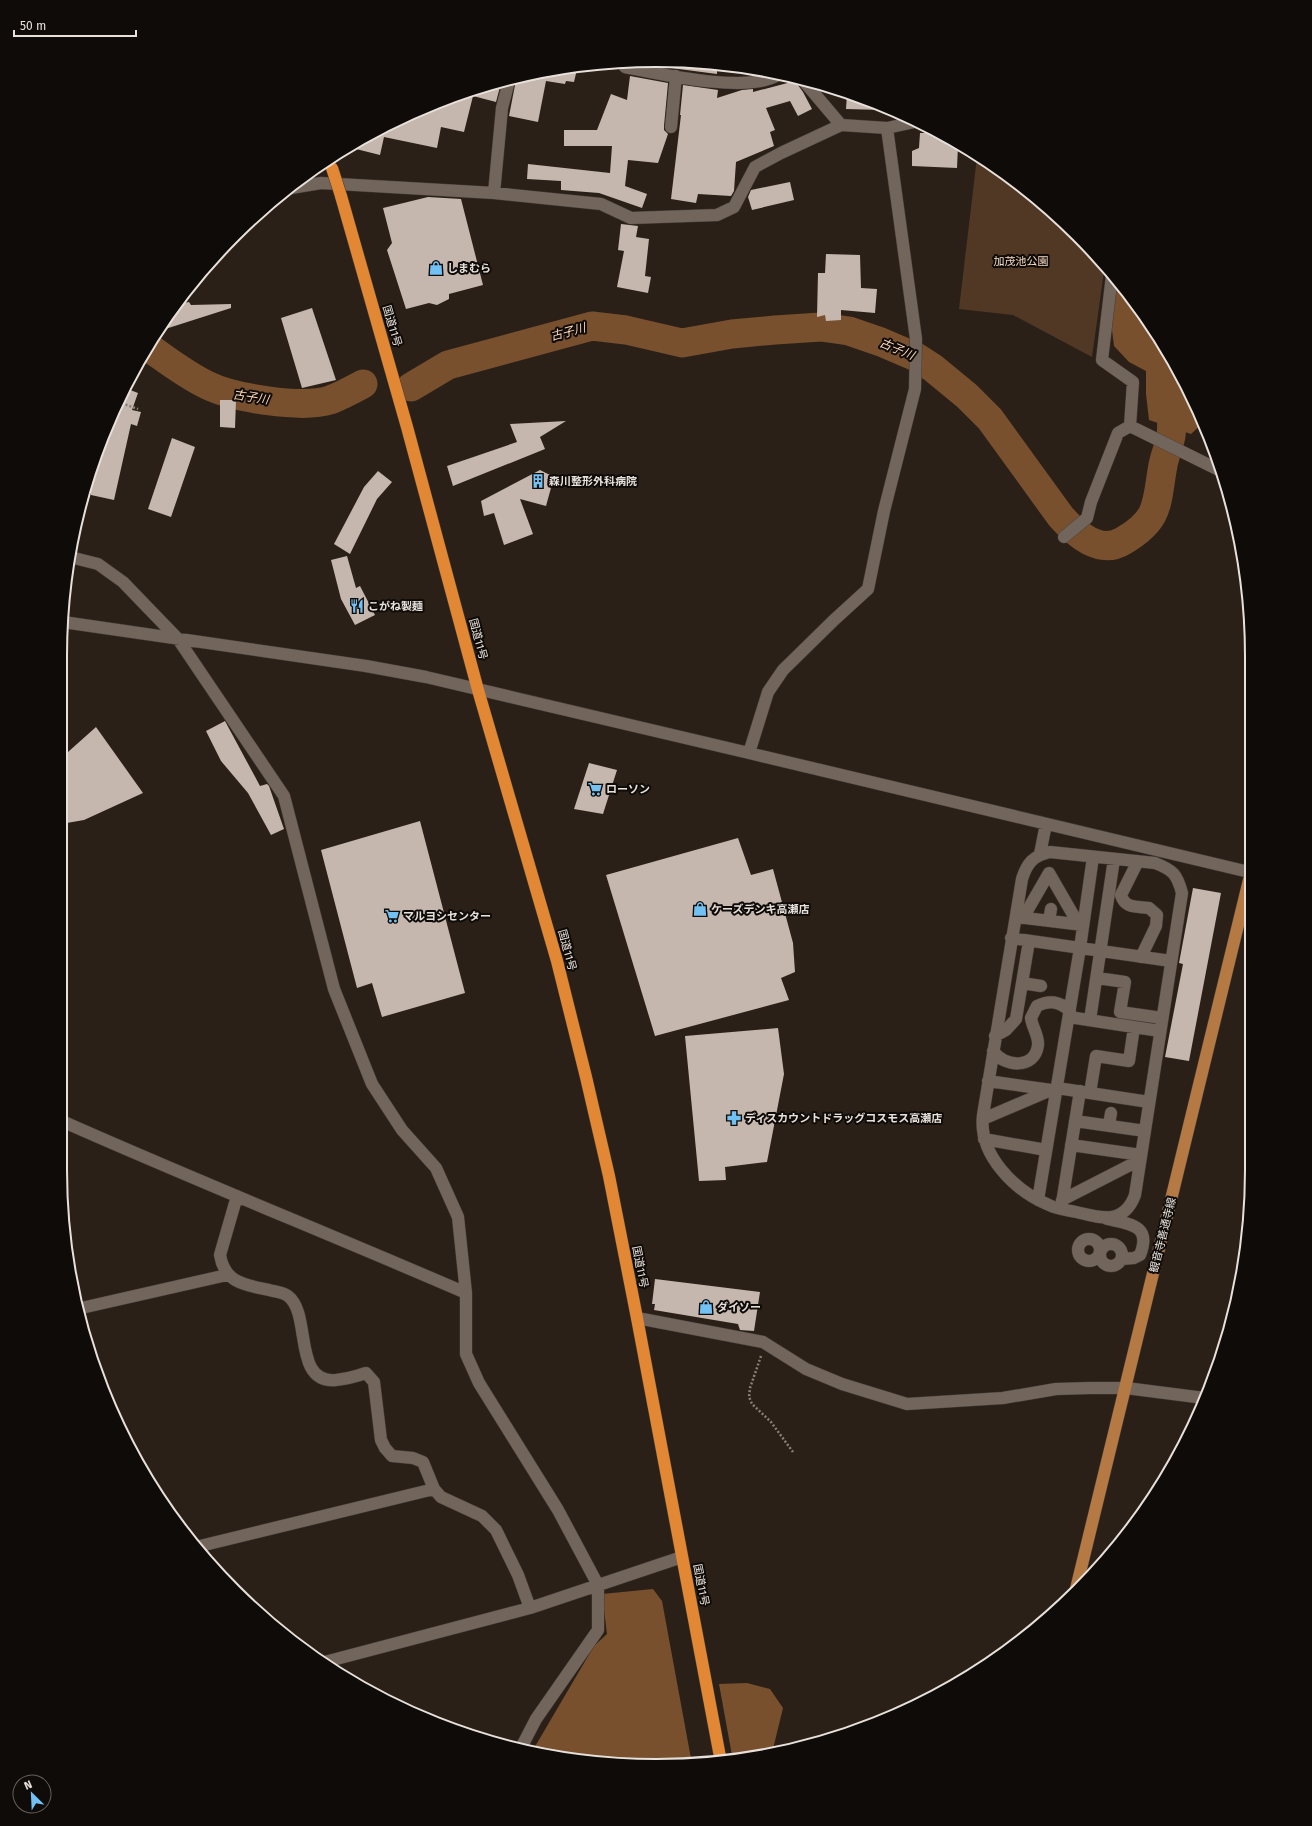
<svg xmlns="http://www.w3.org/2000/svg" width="1312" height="1826" viewBox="0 0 1312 1826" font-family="'Fira Sans','Noto Sans JP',sans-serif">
<rect width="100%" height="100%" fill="#2a2018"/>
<path fill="#513825" d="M 977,157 L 1019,183 L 1105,264 L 1092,357 L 1013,315 L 959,309 Z"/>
<path fill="#78502e" d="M 1114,277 L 1172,358 L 1204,422 L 1191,434 L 1149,420 L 1146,394 L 1146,371 L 1129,362 L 1114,346 L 1109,306 Z
M 653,1589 L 662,1601 L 692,1764 L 656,1766 L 578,1761 L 533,1750 L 594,1646 L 607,1634 L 602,1594 Z
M 747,1683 L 770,1689 L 783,1708 L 772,1753 L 733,1761 L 719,1684 Z"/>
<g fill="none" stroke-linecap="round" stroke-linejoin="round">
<path stroke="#78502e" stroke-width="29" d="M 148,347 C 167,360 186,375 207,385 C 233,398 302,409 330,400 C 341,396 352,390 363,384
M 411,387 L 448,365 L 592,326 L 626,330 L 682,343 L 732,334 L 775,330 L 821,327 L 849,331 L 881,342 L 916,357 L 933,368 L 967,396 L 990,419 L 1061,517 C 1076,534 1100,555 1123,541 C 1161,519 1156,503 1163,465 C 1165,455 1169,446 1171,436 C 1173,420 1170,403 1172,387 C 1172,380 1175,373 1176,366"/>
</g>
<path fill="#c5b7ad" d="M 695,61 L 717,65 L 717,74 L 671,68 L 672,62 Z
M 578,65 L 574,82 L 566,81 L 565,84 L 546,81 L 538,122 L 509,116 L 516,80 Z
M 630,76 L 668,83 L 664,126 L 664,130 L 668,134 L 658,163 L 628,160 L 625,186 L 647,194 L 642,208 L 599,193 L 561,190 L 561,181 L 527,179 L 528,164 L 610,173 L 612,146 L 564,146 L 564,130 L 597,130 L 611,94 L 627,100 Z
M 795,81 L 803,92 L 812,109 L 798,116 L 790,101 L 766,108 L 775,130 L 770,132 L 774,146 L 736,162 L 734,191 L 731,196 L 698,194 L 696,203 L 671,199 L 681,115 L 680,115 L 683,85 L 718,90 L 717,98 L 742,90 L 753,89 L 753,92 Z
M 501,83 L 496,102 L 473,96 L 464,132 L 441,127 L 437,148 L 384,137 L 380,155 L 348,147 L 358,140 L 465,92 Z
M 847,94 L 883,108 L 883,110 L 846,109 Z
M 920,133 L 939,133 L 958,146 L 957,168 L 912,166 L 912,151 L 919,148 Z
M 790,182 L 794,200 L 752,210 L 748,197 L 751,190 Z
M 428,197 L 461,199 L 483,285 L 449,294 L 449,299 L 437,305 L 429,303 L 406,309 L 387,250 L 392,243 L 383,208 Z
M 621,224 L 638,226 L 636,237 L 649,239 L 645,276 L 651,277 L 648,293 L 617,287 L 624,251 L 618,250 Z
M 826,254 L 860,255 L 861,288 L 877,289 L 875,313 L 841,310 L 841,320 L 826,321 L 825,315 L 817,317 L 818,273 L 825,273 Z
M 189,302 L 191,305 L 231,304 L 231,308 L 159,331 L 178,304 Z
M 312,308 L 336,380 L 302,388 L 281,318 Z
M 125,388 L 138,393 L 132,410 L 141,412 L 137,426 L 131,424 L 114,500 L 91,495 L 91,476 L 98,467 L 99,449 L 105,428 L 107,424 L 113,425 L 120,398 Z
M 220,400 L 236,400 L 235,428 L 220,427 Z
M 566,421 L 540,437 L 545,449 L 453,486 L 447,466 L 517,442 L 510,424 Z
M 172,438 L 195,447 L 171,517 L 148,509 Z
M 540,470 L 554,477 L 546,506 L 520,499 L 533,534 L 504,545 L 494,513 L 484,516 L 481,501 Z
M 378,471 L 392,482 L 377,499 L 350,554 L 334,544 L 364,487 Z
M 347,556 L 356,588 L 360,586 L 375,615 L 355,625 L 341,599 L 331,560 Z
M 225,721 L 260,786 L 267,784 L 269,786 L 284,829 L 271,835 L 248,793 L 221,761 L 206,731 Z
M 96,727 L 143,793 L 84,820 L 61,824 L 61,746 L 68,752 Z
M 589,763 L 617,770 L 603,814 L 574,809 Z
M 420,821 L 465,993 L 382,1017 L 372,983 L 357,988 L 321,850 Z
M 738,838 L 751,875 L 773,869 L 793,943 L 795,972 L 781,978 L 789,1000 L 655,1036 L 606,875 Z
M 1193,888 L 1221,893 L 1189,1061 L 1165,1057 L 1183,964 L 1179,963 Z
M 778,1028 L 784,1074 L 767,1162 L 725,1167 L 726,1180 L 699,1181 L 685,1036 Z
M 655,1279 L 760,1292 L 754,1331 L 740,1330 L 738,1324 L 654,1310 L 655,1304 L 652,1304 Z"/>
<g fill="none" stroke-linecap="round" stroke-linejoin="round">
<defs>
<path id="minor" d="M 625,67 C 661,74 747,94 778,75
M 802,79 L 841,125
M 671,127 L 676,76
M 291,188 L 321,183 L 494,193 L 601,204 L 631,218 L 717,215 L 734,207 L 755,167 L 781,153 L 841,125 L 887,128 L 919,121
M 494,193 L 502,108 L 509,81
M 1112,275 L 1102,360 L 1133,382 L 1130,426 L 1221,471
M 1064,537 L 1087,518 L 1091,502 L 1118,433 L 1130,426
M 70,557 L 98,564 L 123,582 L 178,639 L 284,796 L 334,989 L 372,1084 L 402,1130 L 436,1168 L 458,1217 L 466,1293 L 466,1354 L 479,1383 L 558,1510 L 598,1585 L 598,1630 L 536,1719 L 521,1748
M 63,622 L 366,666 L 426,677 L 749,753 L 1249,872
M 749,753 L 768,692 L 783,670 L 834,620 L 868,589 L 884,511 L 915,389 L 916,339 L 887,128
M 1050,852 L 1155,863 C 1173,870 1177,874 1182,893 L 1135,1195 C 1124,1225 1101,1218 1076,1212 C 1067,1210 1057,1209 1049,1205 C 1015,1191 978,1155 983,1115 L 1022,879 C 1027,863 1033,856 1050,852 Z
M 1040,854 L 1046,824
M 1138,861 L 1121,895 C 1125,909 1137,906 1149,908 L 1157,915 L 1156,926 L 1141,957
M 1017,917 L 1083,925
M 1023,918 L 1049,873 L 1079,925
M 1049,921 L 1051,909
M 1011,938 L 1171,961
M 1097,978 L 1125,982 L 1120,1012 L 1162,1018
M 1022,983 L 1041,986
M 1069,1017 L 1160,1031
M 1090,1020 L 1114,859
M 995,1036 L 1006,1030 L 1016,1019 L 1029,941
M 993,1051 C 1004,1067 1035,1070 1038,1045 C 1039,1036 1032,1027 1031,1018 L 1037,1006 C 1050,1000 1059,1001 1070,1011
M 988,1081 L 1051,1090
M 1057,1088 L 1149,1102
M 1090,1093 L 1096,1056 L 1129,1061 L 1134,1027
M 983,1119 L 1051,1090
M 1075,1121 L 1145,1131
M 64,1122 C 197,1181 332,1235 466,1293
M 1109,1125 L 1111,1113
M 984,1139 L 1046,1150
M 1071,1145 L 1141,1155
M 237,1196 L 220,1255 C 225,1285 248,1285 273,1291 C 278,1292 284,1293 288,1296 C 312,1314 292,1384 336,1380 C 346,1379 357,1376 366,1373 L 374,1382 L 381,1440 L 385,1448 L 392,1456 L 413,1458 L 423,1462 L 434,1489 L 441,1497 L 482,1516 L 496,1530 L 518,1575 L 530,1608
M 1038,1200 L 1080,948 L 1093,857
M 1062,1200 L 1140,1160
M 1061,1209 L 1080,1091
M 1107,1219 C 1130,1224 1152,1225 1140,1255 L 1134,1258 L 1122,1259
M1078 1250a11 11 0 1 1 22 0a11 11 0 1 1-22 0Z
M1100 1255a11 11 0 1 1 22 0a11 11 0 1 1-22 0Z
M 77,1309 L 227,1275
M 637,1318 L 763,1342 L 806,1369 L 842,1384 L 907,1404 L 1003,1398 L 1056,1389 L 1090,1388 L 1126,1388 L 1204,1398
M 196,1547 L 434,1489
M 321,1663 L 530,1608 L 682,1557"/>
<path id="major" d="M 1076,1589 L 1249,880"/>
<path id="highway" d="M 341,196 L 407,427 L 478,690 L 557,961 L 586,1077 L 609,1176 L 637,1318 L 721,1762"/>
</defs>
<use href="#minor" stroke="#453d38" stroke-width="13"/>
<use href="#major" stroke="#453d38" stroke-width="13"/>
<use href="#highway" stroke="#453d38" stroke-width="13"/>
<path stroke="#888079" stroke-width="2.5" stroke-dasharray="2 2" stroke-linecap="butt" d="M 118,402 L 138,409
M 761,1356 L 750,1388 L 749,1397 L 752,1404 L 771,1422 L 793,1452"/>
<use href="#minor" stroke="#71655c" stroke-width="12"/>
<use href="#major" stroke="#b57a44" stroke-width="12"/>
<use href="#highway" stroke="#e28834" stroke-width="12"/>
<defs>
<path id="highway-bridge" d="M 332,168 L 341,196"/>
</defs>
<use href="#highway-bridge" stroke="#453d38" stroke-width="13" stroke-linecap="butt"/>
<use href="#highway-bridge" stroke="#e28834" stroke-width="12"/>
</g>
<defs>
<symbol id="shop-bare" viewBox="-9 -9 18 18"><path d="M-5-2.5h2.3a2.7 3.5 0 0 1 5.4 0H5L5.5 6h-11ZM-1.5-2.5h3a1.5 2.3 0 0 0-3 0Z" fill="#72c1f5" stroke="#0f0b08" stroke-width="2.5" paint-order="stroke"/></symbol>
<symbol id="building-bare" viewBox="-9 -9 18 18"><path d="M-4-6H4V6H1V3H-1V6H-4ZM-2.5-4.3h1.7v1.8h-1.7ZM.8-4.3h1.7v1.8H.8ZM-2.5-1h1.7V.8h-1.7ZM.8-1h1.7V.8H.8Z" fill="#72c1f5" stroke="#0f0b08" stroke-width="2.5" paint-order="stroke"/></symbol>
<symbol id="restaurant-bare" viewBox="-9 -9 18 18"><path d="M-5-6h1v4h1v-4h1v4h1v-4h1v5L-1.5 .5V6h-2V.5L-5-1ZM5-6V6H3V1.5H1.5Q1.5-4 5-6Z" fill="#72c1f5" stroke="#0f0b08" stroke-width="2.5" paint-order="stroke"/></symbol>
<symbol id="supermarket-bare" viewBox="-9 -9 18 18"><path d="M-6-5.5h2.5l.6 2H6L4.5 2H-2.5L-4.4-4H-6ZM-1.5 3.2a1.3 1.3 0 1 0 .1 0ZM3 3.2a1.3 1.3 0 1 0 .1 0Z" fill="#72c1f5" stroke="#0f0b08" stroke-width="2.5" paint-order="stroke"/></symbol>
<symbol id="pharmacy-bare" viewBox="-9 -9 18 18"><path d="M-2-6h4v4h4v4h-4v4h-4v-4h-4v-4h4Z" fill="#72c1f5" stroke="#0f0b08" stroke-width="2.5" paint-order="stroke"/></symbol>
</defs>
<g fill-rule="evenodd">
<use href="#shop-bare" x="426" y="258" width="20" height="20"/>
<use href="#building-bare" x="528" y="471" width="20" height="20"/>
<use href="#restaurant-bare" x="347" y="596" width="20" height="20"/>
<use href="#supermarket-bare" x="585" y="779" width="20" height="20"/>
<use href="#shop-bare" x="690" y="899" width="20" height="20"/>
<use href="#supermarket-bare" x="382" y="906" width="20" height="20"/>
<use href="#pharmacy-bare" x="724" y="1108" width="20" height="20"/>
<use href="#shop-bare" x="696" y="1297" width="20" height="20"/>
</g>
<g text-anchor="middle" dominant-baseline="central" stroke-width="4" stroke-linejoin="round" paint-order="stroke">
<g font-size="11" fill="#f6dbc6" stroke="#0f0b08">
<text x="1021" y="261">加茂池公園</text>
</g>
<g font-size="11" font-weight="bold" fill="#e8e1db" stroke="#0f0b08" text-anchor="start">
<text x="447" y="268">しまむら</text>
<text x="549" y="481">森川整形外科病院</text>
<text x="368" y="606">こがね製麺</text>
<text x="606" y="789">ローソン</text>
<text x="711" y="909">ケーズデンキ高瀬店</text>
<text x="403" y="916">マルヨシセンター</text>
<text x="745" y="1118">ディスカウントドラッグコスモス高瀬店</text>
<text x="717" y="1307">ダイソー</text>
</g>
<g font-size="11" fill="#e8e1db" stroke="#0f0b08">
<text transform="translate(392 326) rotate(74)">国道11号</text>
<text transform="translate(478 639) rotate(75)">国道11号</text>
<text transform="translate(567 950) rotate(75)">国道11号</text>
<text transform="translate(1163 1235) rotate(-76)">観音寺善通寺線</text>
<text transform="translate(640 1267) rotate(79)">国道11号</text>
<text transform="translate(701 1585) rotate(79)">国道11号</text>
</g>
<g font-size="12" font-style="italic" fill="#fed5b6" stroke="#0f0b08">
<text transform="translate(568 332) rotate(-15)">古子川</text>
<text transform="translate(897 349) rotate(23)">古子川</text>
<text transform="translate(251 397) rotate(9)">古子川</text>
</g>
</g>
<path d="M0 0H1312V1826H0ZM656 67H656A589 589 0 0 1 1245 656V1170A589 589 0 0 1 656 1759H656A589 589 0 0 1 67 1170V656A589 589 0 0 1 656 67Z" fill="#0f0b08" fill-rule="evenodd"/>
<path fill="none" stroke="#e8e1db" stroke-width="2" d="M656 67H656A589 589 0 0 1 1245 656V1170A589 589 0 0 1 656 1759H656A589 589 0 0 1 67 1170V656A589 589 0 0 1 656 67Z"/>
<g transform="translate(32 1794) rotate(336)"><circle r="19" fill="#0f0b08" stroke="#66615c"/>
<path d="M0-3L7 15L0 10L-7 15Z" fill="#72c1f5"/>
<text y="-6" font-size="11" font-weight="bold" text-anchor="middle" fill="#e8e1db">N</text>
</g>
<path d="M14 30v6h122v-6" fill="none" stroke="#e8e1db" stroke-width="2"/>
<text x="20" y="30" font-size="12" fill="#e8e1db" stroke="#0f0b08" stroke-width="3" paint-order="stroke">50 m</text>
</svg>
